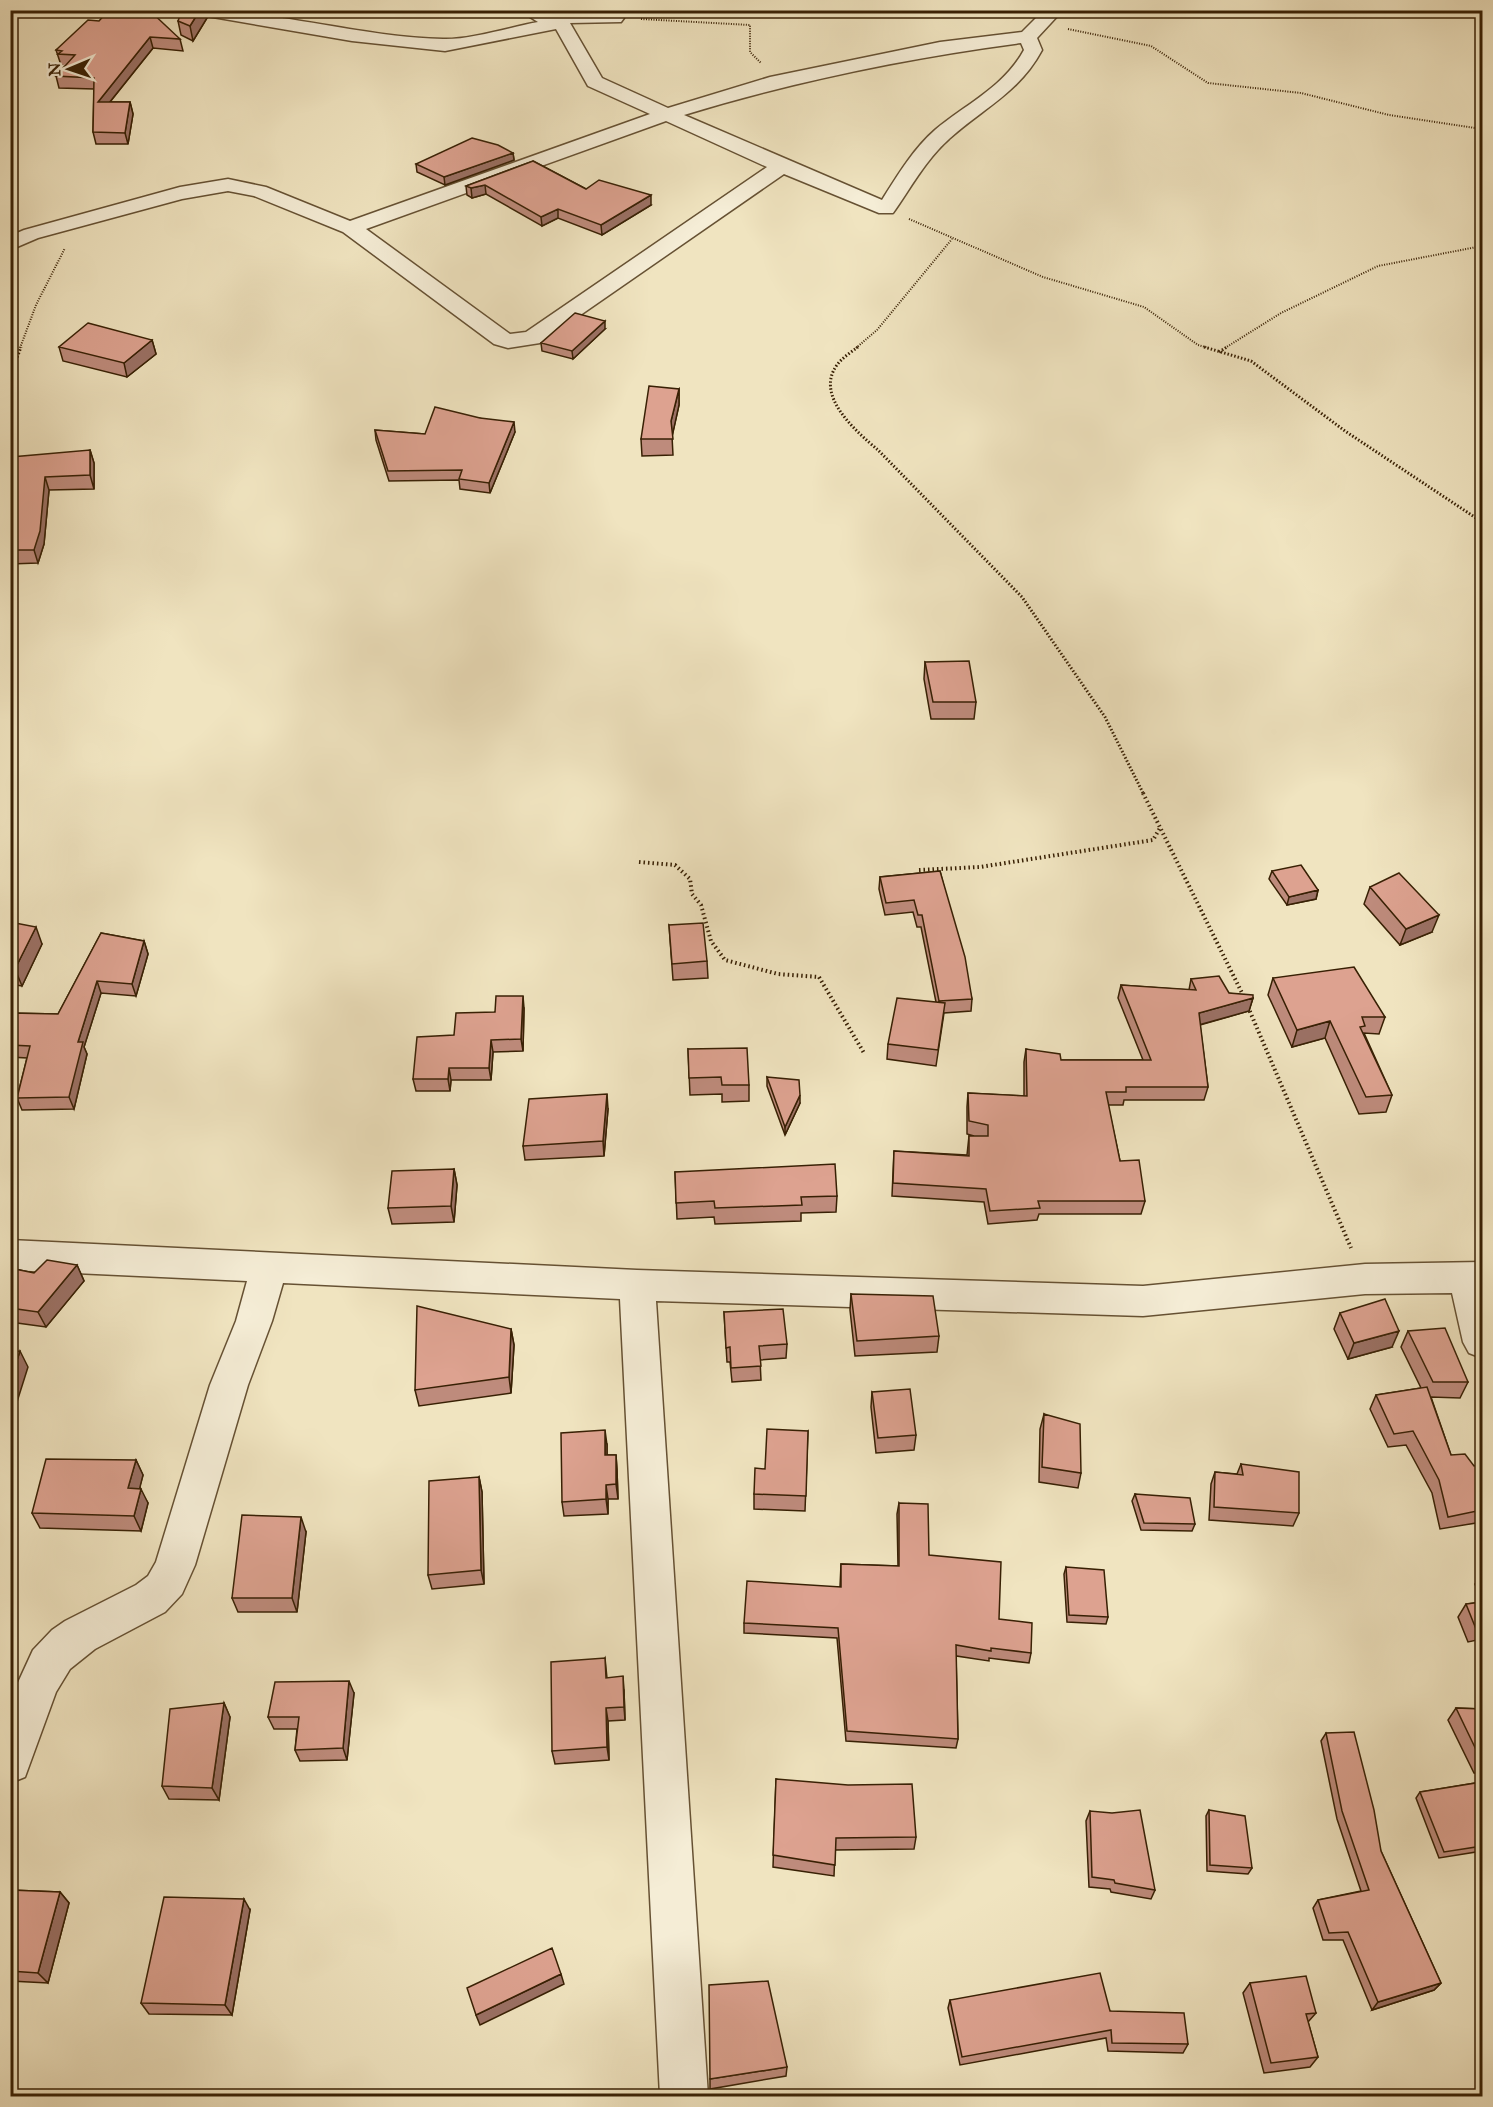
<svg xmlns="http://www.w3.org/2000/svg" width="1493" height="2107" viewBox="0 0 1493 2107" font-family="'IM FELL Great Primer',serif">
<rect width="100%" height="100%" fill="#f0e4c0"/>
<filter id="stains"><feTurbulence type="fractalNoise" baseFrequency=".00333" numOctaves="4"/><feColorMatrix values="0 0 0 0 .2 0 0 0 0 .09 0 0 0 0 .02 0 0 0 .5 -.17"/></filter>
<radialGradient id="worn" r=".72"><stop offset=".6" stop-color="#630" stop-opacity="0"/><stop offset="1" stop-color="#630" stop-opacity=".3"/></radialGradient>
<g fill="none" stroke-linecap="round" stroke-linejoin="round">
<defs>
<path id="minor" d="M 192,10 C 277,10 358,37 443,39 C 469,40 511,27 538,22 L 530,17 L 539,12 L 615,13 L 621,14 L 624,18 L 621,22 L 570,23 L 602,78 L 668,108 L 770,77 L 940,42 L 1022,32 L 1044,10 L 1063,10 L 1037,38 L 1042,50 C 1019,93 983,108 949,139 C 926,159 910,189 893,213 L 879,213 L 784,174 L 540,343 L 508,348 L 494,344 L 343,232 L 254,196 L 228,191 L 182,199 L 38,238 L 10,250 L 10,236 L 24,230 L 180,187 L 228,179 L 266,187 L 350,221 L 650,114 L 588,86 L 556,29 L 445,51 L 352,41 L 201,15 ZM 1021,43 L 1024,50 C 1004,87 966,104 935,130 C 914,148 897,176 882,200 L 684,115 C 795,81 907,58 1021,43 ZM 666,121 L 767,167 L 526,332 L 510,334 L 366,229 Z
M 10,1240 L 637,1270 L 1143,1286 L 1365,1264 L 1482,1262 L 1482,1358 L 1469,1353 L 1463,1342 L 1452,1293 L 1365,1294 L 1143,1316 L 656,1301 L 708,2096 L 660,2096 L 620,1299 L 283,1283 L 272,1321 L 248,1385 L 195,1565 L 182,1594 L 165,1612 L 95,1649 L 70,1669 L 56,1692 L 25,1777 L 10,1783 L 10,1700 L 33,1650 L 52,1630 L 65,1621 L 136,1585 L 148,1576 L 156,1562 L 210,1385 L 236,1321 L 247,1281 L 10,1270 Z"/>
</defs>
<use href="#minor" stroke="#665133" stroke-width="3"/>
<path stroke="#382004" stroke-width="2" stroke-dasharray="1 1.5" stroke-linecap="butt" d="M 641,19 L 750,25 L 750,52 L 761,63
M 1068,29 L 1151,46 L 1208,83 L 1301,93 L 1389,115 L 1482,129
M 909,219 L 1043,277 L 1144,307 L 1198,345 L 1209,348
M 20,348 L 36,305 L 65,248
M 856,348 L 877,330 L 952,239
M 1225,348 L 1281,313 L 1378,266 L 1482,246"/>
<path stroke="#382004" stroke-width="3" stroke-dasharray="1.5 2" stroke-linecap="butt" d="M 858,347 C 851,352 842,358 837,365 C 814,396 857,432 878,450 L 1022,597 L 1105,717 L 1144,795
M 1204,347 L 1251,361 L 1345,431 L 1482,522
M 1219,352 L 1227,347
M 10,377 L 21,347"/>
<path stroke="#382004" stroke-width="4" stroke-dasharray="1.5 3" stroke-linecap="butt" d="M 1143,793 L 1244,997
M 639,862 L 675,865 L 690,879 L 692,894 L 701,905 L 711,941 L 725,960 L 778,974 L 819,977 L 864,1053
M 919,870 L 980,867 L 1153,840 L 1160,828
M 1248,1007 L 1351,1248"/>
<use href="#minor" fill="#f5edd6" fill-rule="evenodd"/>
</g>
<path fill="#be8b7c" stroke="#382004" stroke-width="1.5" d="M 238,10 L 287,10 L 284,16 Z
M 132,14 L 180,39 L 183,51 L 153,48 L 110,102 L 130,102 L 133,114 L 128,144 L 96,144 L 93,132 L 94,89 L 59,88 L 56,76 L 65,66 L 61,65 L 56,50 Z
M 207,18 L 193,41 L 181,35 L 178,21 Z
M 513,153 L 514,160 L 445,185 L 417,172 L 416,164 Z
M 533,161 L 586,189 L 651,205 L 602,235 L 558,218 L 542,226 L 486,194 L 472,198 L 467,195 L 466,186 Z
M 605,329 L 573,359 L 542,351 L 541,343 Z
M 152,340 L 156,354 L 127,377 L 63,361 L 59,347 Z
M 679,389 L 679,405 L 672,436 L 673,455 L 642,456 L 641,439 Z
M 480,418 L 515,432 L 490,493 L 460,489 L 459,480 L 389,481 L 376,440 L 375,430 L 425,434 Z
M 90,450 L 94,463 L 94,489 L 49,490 L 44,544 L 38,563 L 10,564 L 10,487 Z
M 925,662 L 976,702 L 974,719 L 931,719 L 924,679 Z
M 940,871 L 972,999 L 971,1011 L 944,1013 L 936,1066 L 887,1059 L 888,1044 L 936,1002 L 921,927 L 917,927 L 913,912 L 885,915 L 879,889 L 880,877 Z
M 1272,871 L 1318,890 L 1316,899 L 1287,905 L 1269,879 Z
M 1370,887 L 1432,932 L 1400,945 L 1364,904 Z
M 10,922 L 42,944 L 22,986 L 10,984 Z
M 669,925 L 707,961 L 708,978 L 673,980 Z
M 101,933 L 144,941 L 148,954 L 136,996 L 101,993 L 84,1047 L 87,1054 L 74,1109 L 22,1110 L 17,1098 L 27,1058 L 10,1057 L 10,1013 L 58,1014 Z
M 1273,978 L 1385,1017 L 1379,1034 L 1364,1033 L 1392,1095 L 1386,1112 L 1359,1114 L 1325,1038 L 1292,1047 L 1268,995 Z
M 1191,979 L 1229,993 L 1253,998 L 1249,1011 L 1200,1025 L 1208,1087 L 1204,1100 L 1124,1100 L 1123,1105 L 1108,1105 L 1120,1161 L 1145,1201 L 1141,1214 L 1039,1214 L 1037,1220 L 988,1224 L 984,1202 L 892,1196 L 894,1151 L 967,1155 L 969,1136 L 974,1136 L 967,1134 L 967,1107 L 968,1093 L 1024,1096 L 1024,1062 L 1026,1049 L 1061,1060 L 1143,1060 L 1118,998 L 1121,985 L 1189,990 Z
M 524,1008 L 523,1051 L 493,1052 L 491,1080 L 451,1080 L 450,1091 L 416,1091 L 413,1079 L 454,1035 L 495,1012 Z
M 688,1049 L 749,1085 L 749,1101 L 722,1102 L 722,1094 L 690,1095 Z
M 767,1077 L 800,1103 L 785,1135 L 767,1086 Z
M 608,1109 L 604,1156 L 525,1160 L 523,1146 Z
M 454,1169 L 457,1185 L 454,1222 L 392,1224 L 388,1208 Z
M 675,1172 L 837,1196 L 836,1212 L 801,1213 L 801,1221 L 715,1224 L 714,1217 L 677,1219 Z
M 77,1265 L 84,1281 L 46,1327 L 10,1322 L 10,1268 L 34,1273 Z
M 851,1294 L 939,1336 L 937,1352 L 855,1356 L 850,1310 Z
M 724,1312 L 787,1344 L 786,1358 L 760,1360 L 761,1380 L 732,1382 L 730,1362 L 727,1362 Z
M 1340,1313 L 1392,1347 L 1348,1359 L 1334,1329 Z
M 511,1329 L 514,1345 L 511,1393 L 419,1406 L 415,1390 Z
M 1408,1331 L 1468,1382 L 1460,1398 L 1431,1397 L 1451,1455 L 1474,1466 L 1482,1465 L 1482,1522 L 1440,1529 L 1432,1493 L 1406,1445 L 1388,1447 L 1370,1409 L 1376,1395 L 1421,1388 L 1401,1347 Z
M 872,1392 L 916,1435 L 914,1450 L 876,1453 L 871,1407 Z
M 1044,1414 L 1081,1473 L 1078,1488 L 1039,1482 L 1040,1429 Z
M 808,1431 L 805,1511 L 754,1509 L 754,1494 L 765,1469 Z
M 607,1445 L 607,1455 L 616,1455 L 617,1470 L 618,1499 L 608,1499 L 608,1514 L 564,1516 L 562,1502 Z
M 136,1460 L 143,1475 L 139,1489 L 148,1503 L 141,1531 L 40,1528 L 32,1513 Z
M 1241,1464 L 1299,1513 L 1293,1526 L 1209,1520 L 1211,1484 L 1215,1472 L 1237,1474 Z
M 479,1477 L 482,1492 L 484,1584 L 432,1589 L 428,1575 Z
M 1135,1494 L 1195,1524 L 1192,1531 L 1141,1530 L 1132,1501 Z
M 899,1503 L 929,1555 L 999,1619 L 1031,1653 L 1029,1663 L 989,1658 L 989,1661 L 956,1656 L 958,1739 L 956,1748 L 846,1741 L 837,1638 L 744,1633 L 744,1623 L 840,1587 L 841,1564 L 898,1566 L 897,1514 Z
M 306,1532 L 297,1612 L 238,1612 L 232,1598 Z
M 1066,1567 L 1108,1617 L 1106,1624 L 1067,1622 L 1064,1574 Z
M 1482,1572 L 1482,1639 L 1468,1642 L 1458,1617 L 1466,1604 L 1482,1602 L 1475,1584 Z
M 605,1658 L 607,1678 L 624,1690 L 625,1720 L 608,1721 L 609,1760 L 555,1764 L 552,1751 Z
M 354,1693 L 347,1760 L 300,1761 L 295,1750 L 297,1729 L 274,1729 L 268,1717 Z
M 224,1703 L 230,1717 L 219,1800 L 169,1799 L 162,1786 Z
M 1456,1708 L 1482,1709 L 1482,1774 L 1474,1773 L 1448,1720 Z
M 1326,1733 L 1381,1851 L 1441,1983 L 1434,1990 L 1372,2010 L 1343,1940 L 1323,1940 L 1313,1908 L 1318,1900 L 1361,1891 L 1337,1819 L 1321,1741 Z
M 776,1779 L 916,1837 L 914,1849 L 835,1850 L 834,1876 L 773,1867 Z
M 1482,1782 L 1482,1851 L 1439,1858 L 1416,1798 L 1420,1792 Z
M 1209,1810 L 1252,1868 L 1248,1874 L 1207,1871 L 1206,1816 Z
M 1090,1811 L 1155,1890 L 1151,1899 L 1111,1892 L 1110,1889 L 1089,1887 L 1086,1821 Z
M 10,1890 L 60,1892 L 69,1903 L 48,1983 L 10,1981 Z
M 250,1910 L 232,2015 L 149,2014 L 141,2003 Z
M 1250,1983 L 1316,2013 L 1308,2022 L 1318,2057 L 1310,2067 L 1264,2073 L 1243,1993 Z
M 950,2000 L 1110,2011 L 1188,2044 L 1183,2053 L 1108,2051 L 1106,2038 L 960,2065 L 948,2008 Z
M 787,2067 L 786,2076 L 710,2089 L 710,2079 Z"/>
<path fill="#9b7165" stroke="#382004" stroke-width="1.5" d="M 200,10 L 205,10 L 207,18 L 193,41 L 190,26 Z
M 283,10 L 287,10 L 284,16 Z
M 150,37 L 153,48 L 101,113 L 98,102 Z
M 130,102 L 133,114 L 128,144 L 125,133 Z
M 513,153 L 514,160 L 445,185 L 444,177 Z
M 485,185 L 486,194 L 472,198 L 471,188 Z
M 651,195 L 651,205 L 602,235 L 601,225 Z
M 558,209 L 558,218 L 542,226 L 541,217 Z
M 605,321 L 605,329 L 573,359 L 572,351 Z
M 152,340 L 156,354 L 127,377 L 124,363 Z
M 679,389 L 679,405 L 672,437 L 671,421 Z
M 514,422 L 515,432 L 490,493 L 489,483 Z
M 90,450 L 94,463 L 94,489 L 90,475 Z
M 45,477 L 49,490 L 44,544 L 38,563 L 34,550 Z
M 1318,890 L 1316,899 L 1287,905 L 1289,897 Z
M 1439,915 L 1432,932 L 1400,945 L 1406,929 Z
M 36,927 L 42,944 L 22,986 L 15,969 Z
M 144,941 L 148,954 L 136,996 L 132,984 Z
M 97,981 L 101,993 L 84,1047 L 87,1054 L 74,1109 L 69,1097 L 78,1042 Z
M 523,996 L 524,1008 L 523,1051 L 521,1039 Z
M 1253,998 L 1249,1011 L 1195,1026 L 1199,1013 Z
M 1330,1021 L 1325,1038 L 1292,1047 L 1297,1030 Z
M 491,1040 L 493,1052 L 491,1080 L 489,1068 Z
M 449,1068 L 451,1080 L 450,1091 L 448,1079 Z
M 607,1094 L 608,1109 L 604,1156 L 603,1141 Z
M 800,1095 L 800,1103 L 785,1135 L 785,1127 Z
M 454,1169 L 457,1185 L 454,1222 L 451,1206 Z
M 77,1265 L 84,1281 L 46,1327 L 38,1312 Z
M 511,1329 L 514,1345 L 511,1393 L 509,1377 Z
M 1399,1331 L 1392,1347 L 1348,1359 L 1354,1343 Z
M 20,1351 L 28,1367 L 10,1424 L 10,1382 Z
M 605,1430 L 607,1445 L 607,1470 L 605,1455 Z
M 616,1455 L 617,1470 L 618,1499 L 616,1484 Z
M 136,1460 L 143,1475 L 136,1503 L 128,1488 Z
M 479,1477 L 482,1492 L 484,1584 L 481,1570 Z
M 606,1485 L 608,1499 L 608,1514 L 606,1499 Z
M 141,1489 L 148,1503 L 141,1531 L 134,1516 Z
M 301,1517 L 306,1532 L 297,1612 L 292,1598 Z
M 623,1676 L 624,1690 L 625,1720 L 624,1707 Z
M 349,1681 L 354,1693 L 347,1760 L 343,1748 Z
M 224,1703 L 230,1717 L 219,1800 L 212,1788 Z
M 606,1708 L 608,1721 L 609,1760 L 607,1747 Z
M 60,1892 L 69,1903 L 48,1983 L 38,1973 Z
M 244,1899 L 250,1910 L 232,2015 L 225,2005 Z
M 561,1974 L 564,1984 L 480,2025 L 476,2015 Z
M 1441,1983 L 1434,1990 L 1372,2010 L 1378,2002 Z"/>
<path fill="#dda290" stroke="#382004" stroke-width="1.5" d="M 109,10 L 129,10 L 132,14 L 136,10 L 149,10 L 180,39 L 150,37 L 98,102 L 130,102 L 125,133 L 93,132 L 94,78 L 56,76 L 75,55 L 58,54 L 62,51 L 56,50 L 88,20 L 99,21 Z
M 182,10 L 200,10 L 190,26 L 178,21 Z
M 472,138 L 498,145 L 513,153 L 444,177 L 416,164 Z
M 533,161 L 586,189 L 599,180 L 651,195 L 601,225 L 558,209 L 541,217 L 485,185 L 471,188 L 466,186 Z
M 575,313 L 605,321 L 572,351 L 541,343 Z
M 88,323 L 152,340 L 124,363 L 59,347 Z
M 649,386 L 679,389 L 671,421 L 673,439 L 641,439 Z
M 435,407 L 480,418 L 514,422 L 489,483 L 459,479 L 462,470 L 388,471 L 375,430 L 425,434 Z
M 90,450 L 90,475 L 45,477 L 40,531 L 34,550 L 10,550 L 10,487 L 12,474 L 11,457 Z
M 969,661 L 976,702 L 933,702 L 925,662 Z
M 1301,865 L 1318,890 L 1289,897 L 1272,871 Z
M 940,871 L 965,957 L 972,999 L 939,1001 L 922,915 L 918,915 L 914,900 L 886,903 L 880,877 Z
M 1399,873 L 1439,915 L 1406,929 L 1370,887 Z
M 10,922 L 36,927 L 15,969 L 10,968 Z
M 703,923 L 707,961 L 672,964 L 669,925 Z
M 101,933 L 144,941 L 132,984 L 97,981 L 78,1042 L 83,1042 L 69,1097 L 17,1098 L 30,1046 L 10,1045 L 10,1013 L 58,1014 Z
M 1354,967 L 1385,1017 L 1362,1017 L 1365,1026 L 1360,1027 L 1392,1095 L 1366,1097 L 1330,1021 L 1297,1030 L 1273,978 Z
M 1219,976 L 1229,993 L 1253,995 L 1253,998 L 1199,1013 L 1208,1087 L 1126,1087 L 1126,1092 L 1106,1092 L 1120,1161 L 1139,1160 L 1145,1201 L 1038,1201 L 1040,1208 L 990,1211 L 986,1189 L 893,1183 L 894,1151 L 969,1156 L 969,1136 L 988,1136 L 988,1125 L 969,1121 L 968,1093 L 1027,1096 L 1026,1049 L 1060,1054 L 1061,1060 L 1151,1060 L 1121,985 L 1196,990 L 1191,979 Z
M 496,996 L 523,996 L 521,1039 L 491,1040 L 489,1068 L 449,1068 L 448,1079 L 413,1079 L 417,1037 L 454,1035 L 456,1013 L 495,1012 Z
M 897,998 L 945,1003 L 938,1050 L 888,1044 Z
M 747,1048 L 749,1085 L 722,1085 L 721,1077 L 689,1078 L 688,1049 Z
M 767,1077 L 799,1080 L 800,1095 L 785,1127 Z
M 607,1094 L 603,1141 L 523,1146 L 529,1099 Z
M 835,1164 L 837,1196 L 801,1197 L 802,1205 L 715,1208 L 714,1201 L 676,1203 L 675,1172 Z
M 454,1169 L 451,1206 L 388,1208 L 392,1171 Z
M 47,1260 L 77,1265 L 38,1312 L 10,1308 L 10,1268 L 34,1273 Z
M 851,1294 L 933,1296 L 939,1336 L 857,1341 Z
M 1385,1299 L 1399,1331 L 1354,1343 L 1340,1313 Z
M 417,1306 L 511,1329 L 509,1377 L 415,1390 Z
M 783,1309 L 787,1344 L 759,1346 L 761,1366 L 731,1368 L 730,1347 L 726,1348 L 724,1312 Z
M 1445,1328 L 1468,1382 L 1433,1382 L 1408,1331 Z
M 20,1351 L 10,1382 L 10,1352 Z
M 1427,1387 L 1451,1455 L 1465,1454 L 1474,1466 L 1482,1465 L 1482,1510 L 1448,1517 L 1439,1480 L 1413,1431 L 1394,1434 L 1376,1395 Z
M 910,1389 L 916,1435 L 878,1438 L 872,1392 Z
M 1044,1414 L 1080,1424 L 1081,1473 L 1042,1467 Z
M 767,1429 L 808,1431 L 806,1496 L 754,1494 L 755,1468 L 765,1469 Z
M 605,1430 L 605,1455 L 616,1455 L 616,1484 L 606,1485 L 606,1499 L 562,1502 L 561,1433 Z
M 46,1459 L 136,1460 L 128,1488 L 141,1489 L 134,1516 L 32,1513 Z
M 1241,1464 L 1299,1472 L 1299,1513 L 1214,1507 L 1215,1472 L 1243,1475 Z
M 479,1477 L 481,1570 L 428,1575 L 429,1481 Z
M 1135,1494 L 1190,1498 L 1195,1524 L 1144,1523 Z
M 899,1503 L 928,1504 L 929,1555 L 1001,1562 L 999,1619 L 1032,1623 L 1031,1653 L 991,1648 L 991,1651 L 956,1645 L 958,1739 L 847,1731 L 838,1628 L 744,1623 L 747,1581 L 841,1587 L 841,1564 L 899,1566 Z
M 242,1515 L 301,1517 L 292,1598 L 232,1598 Z
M 1066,1567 L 1104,1570 L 1108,1617 L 1069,1615 Z
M 1482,1602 L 1482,1628 L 1476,1629 L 1466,1604 Z
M 605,1658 L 606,1678 L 623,1676 L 624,1707 L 606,1708 L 607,1747 L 552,1751 L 551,1662 Z
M 349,1681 L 343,1748 L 295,1750 L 299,1717 L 268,1717 L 275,1682 Z
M 224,1703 L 212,1788 L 162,1786 L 170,1709 Z
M 1456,1708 L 1482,1709 L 1482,1762 Z
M 1354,1732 L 1374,1810 L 1381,1851 L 1441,1983 L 1378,2002 L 1348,1932 L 1329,1933 L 1318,1900 L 1369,1890 L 1342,1811 L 1326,1733 Z
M 776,1779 L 848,1785 L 912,1784 L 916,1837 L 836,1838 L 835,1865 L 773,1855 Z
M 1482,1782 L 1482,1846 L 1444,1852 L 1420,1792 Z
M 1140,1810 L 1155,1890 L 1115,1883 L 1114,1880 L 1092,1877 L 1090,1811 L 1112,1813 Z
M 1209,1810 L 1245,1816 L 1252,1868 L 1210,1865 Z
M 10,1890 L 60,1892 L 38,1973 L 10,1971 Z
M 164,1897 L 244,1899 L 225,2005 L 141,2003 Z
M 552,1948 L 561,1974 L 476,2015 L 467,1988 Z
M 1100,1973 L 1110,2011 L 1184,2013 L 1188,2044 L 1112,2043 L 1111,2030 L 962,2057 L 950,2000 Z
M 1306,1976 L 1316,2013 L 1306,2014 L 1318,2057 L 1271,2063 L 1250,1983 Z
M 768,1981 L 787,2067 L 710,2079 L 709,1985 Z"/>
<rect width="1493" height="2107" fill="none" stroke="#f0e4c0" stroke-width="36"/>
<rect x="12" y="12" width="1469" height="2083" fill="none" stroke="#382004" stroke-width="3"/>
<rect x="18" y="18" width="1457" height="2071" fill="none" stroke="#382004" stroke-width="1.5"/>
<g transform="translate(69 69) rotate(268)" stroke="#f5edd6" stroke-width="4.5" paint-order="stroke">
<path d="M0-4.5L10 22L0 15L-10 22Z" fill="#382004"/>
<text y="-9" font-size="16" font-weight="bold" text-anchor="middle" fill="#382004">N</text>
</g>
<rect width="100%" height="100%" filter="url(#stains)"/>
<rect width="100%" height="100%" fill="url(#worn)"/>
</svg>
